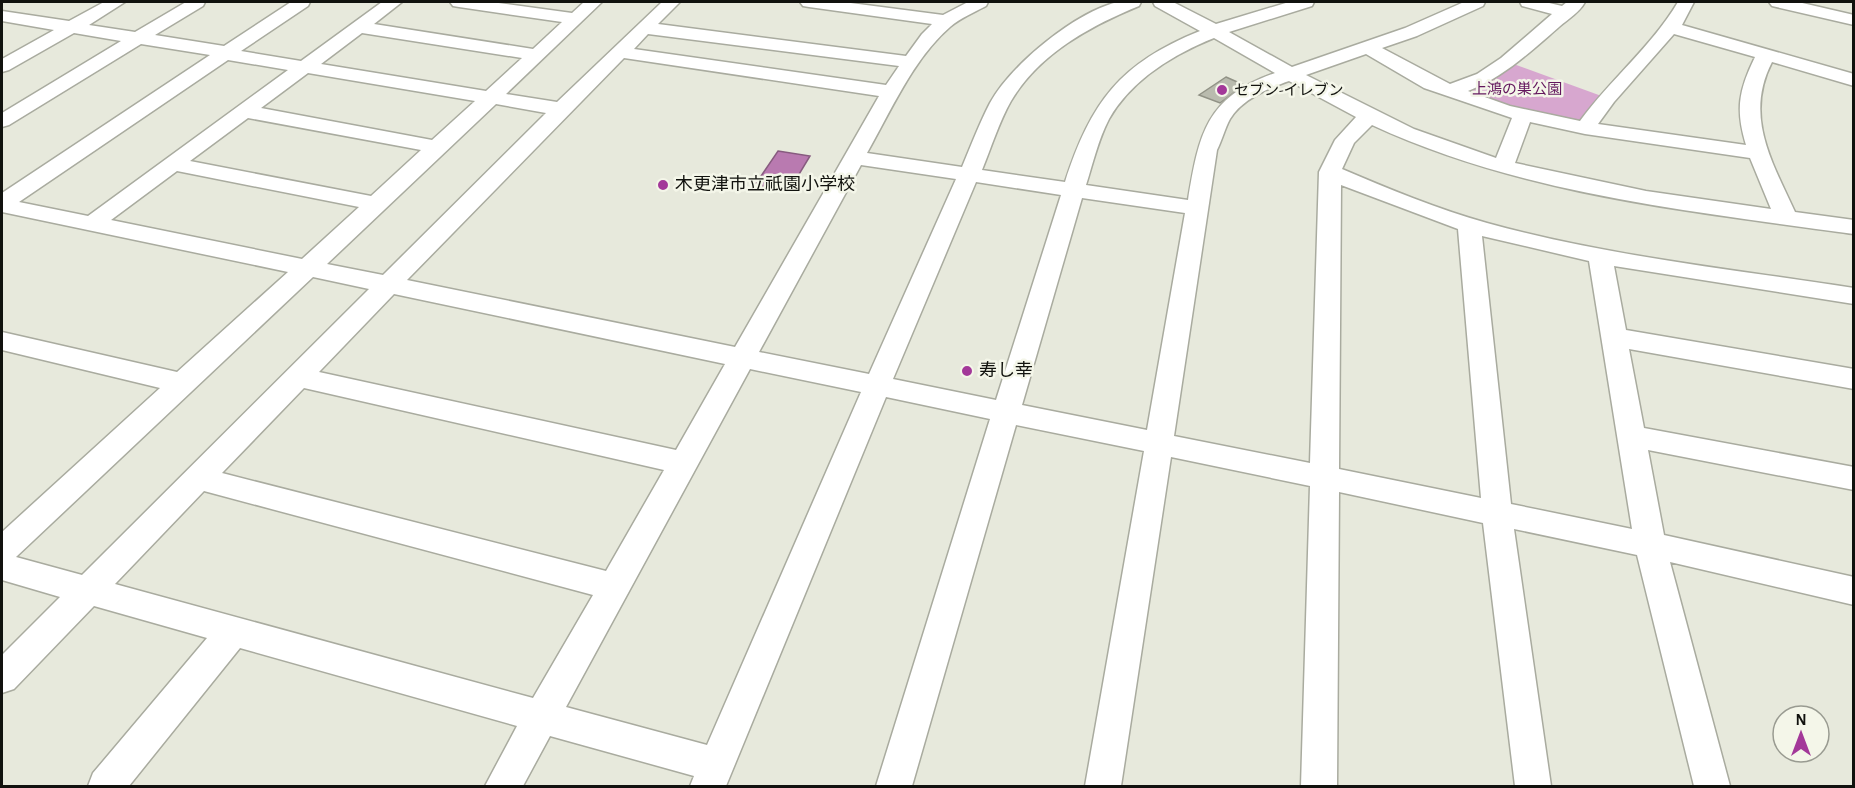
<svg xmlns="http://www.w3.org/2000/svg" width="1855" height="788" viewBox="0 0 1855 788" font-family="'Alegreya Sans','Noto Sans JP',sans-serif">
<rect width="100%" height="100%" fill="#e7e9dc"/>
<path fill="#d7a7cf" d="M 1508,62 L 1607,98 L 1585,128 L 1449,91 Z"/>
<path fill="#b97ab0" stroke="#875b7f" stroke-width="1.5" d="M 778,151 L 810,156 L 789,191 L 755,185 Z"/>
<path fill="#b9bbae" stroke="#919286" stroke-width="1.5" d="M 1226,77 L 1244,85 L 1220,103 L 1199,95 Z"/>
<g fill="none" stroke-linecap="round" stroke-linejoin="round">
<defs>
<path id="minor" d="M 104,2 L 125,2 L 89,25 L 135,32 L 186,2 L 205,2 L 203,6 L 155,35 L 224,46 L 291,2 L 310,2 L 308,6 L 241,51 L 301,61 L 382,2 L 402,2 L 374,24 L 533,49 L 562,22 L 459,7 L 453,6 L 450,2 L 491,2 L 572,13 L 584,2 L 602,2 L 506,94 L 557,102 L 662,2 L 680,2 L 658,24 L 906,56 L 922,34 L 932,24 L 809,7 L 803,6 L 800,2 L 843,2 L 943,15 L 968,2 L 988,2 L 986,6 C 975,12 960,18 950,27 C 913,59 891,111 867,153 L 962,167 C 971,146 979,124 990,103 C 1011,65 1075,12 1118,2 C 1125,0 1134,2 1141,2 L 1139,6 C 1090,26 1039,54 1011,101 C 999,122 991,148 982,170 L 1065,182 C 1091,102 1120,63 1200,31 L 1155,6 L 1153,2 L 1173,2 L 1216,24 L 1289,2 L 1314,2 L 1312,6 L 1229,32 L 1292,67 L 1405,28 L 1464,2 L 1485,2 L 1483,6 L 1417,36 L 1382,48 L 1450,84 L 1477,74 L 1501,58 L 1552,14 L 1522,6 L 1520,2 L 1545,2 L 1562,6 L 1567,2 L 1585,2 C 1580,12 1568,19 1559,27 C 1530,52 1504,77 1468,91 L 1510,106 L 1580,121 C 1610,80 1652,46 1678,2 L 1694,2 L 1682,25 L 1854,74 L 1854,86 L 1772,62 C 1744,116 1772,162 1795,212 L 1854,220 L 1854,234 C 1690,211 1523,195 1372,125 L 1354,143 L 1342,169 C 1389,189 1437,209 1487,223 C 1606,256 1731,269 1854,288 L 1854,304 L 1614,266 L 1626,330 L 1854,369 L 1854,389 L 1629,349 L 1644,428 L 1854,467 L 1854,490 L 1648,450 L 1664,535 L 1854,577 L 1854,605 L 1670,562 L 1730,786 L 1694,786 L 1637,555 L 1514,529 L 1551,786 L 1515,786 L 1483,523 L 1339,492 L 1337,786 L 1301,786 L 1310,486 L 1171,457 L 1121,786 L 1085,786 L 1144,451 L 1016,425 L 912,786 L 876,786 L 990,419 L 886,397 L 726,786 L 690,786 L 694,776 L 550,736 L 523,786 L 485,786 L 517,726 L 240,648 L 129,786 L 88,786 L 93,773 L 207,638 L 94,606 L 14,689 L 2,693 L 2,655 L 60,597 L 2,580 L 2,532 L 160,388 L 2,350 L 2,332 L 177,372 L 288,272 L 2,212 L 2,193 L 210,55 L 141,44 L 9,125 L 2,127 L 2,113 L 121,41 L 74,33 L 9,70 L 2,72 L 2,59 L 54,30 L 2,21 L 2,11 L 69,21 ZM 362,33 L 522,58 L 486,91 L 321,64 ZM 648,34 L 899,66 L 886,85 L 634,49 ZM 1674,34 L 1755,57 C 1739,90 1735,109 1746,145 L 1598,124 L 1614,102 ZM 1214,38 L 1275,73 C 1206,97 1199,134 1188,200 L 1086,185 C 1093,163 1098,140 1109,119 C 1131,80 1174,54 1214,38 ZM 1366,54 L 1424,88 L 1512,118 L 1496,158 L 1414,129 L 1306,75 ZM 624,58 L 879,96 L 735,347 L 407,280 ZM 228,60 L 288,70 L 88,216 L 19,202 ZM 308,73 L 475,101 L 432,140 L 261,108 ZM 1289,81 L 1356,117 L 1335,140 L 1319,172 L 1310,463 L 1174,436 L 1217,150 C 1222,140 1225,128 1230,119 C 1242,99 1269,88 1289,81 ZM 496,104 L 546,113 L 383,275 L 327,264 ZM 248,118 L 421,150 L 371,196 L 190,161 ZM 1530,122 L 1585,134 L 1750,158 L 1771,209 L 1646,191 L 1515,163 ZM 861,165 L 956,179 L 869,374 L 759,352 ZM 177,171 L 359,207 L 302,259 L 111,220 ZM 976,182 L 1061,195 L 996,400 L 893,379 ZM 1341,185 L 1458,229 L 1481,498 L 1339,469 ZM 1082,198 L 1185,213 L 1147,430 L 1022,405 ZM 1482,236 L 1589,261 L 1632,529 L 1511,504 ZM 313,277 L 369,289 L 82,575 L 16,557 ZM 394,294 L 725,364 L 676,450 L 319,372 ZM 750,369 L 861,392 L 707,745 L 566,707 ZM 304,388 L 664,470 L 606,571 L 222,473 ZM 204,491 L 593,595 L 533,698 L 115,584 Z
M 1769,2 L 1798,2 L 1854,15 L 1854,25 L 1772,6 Z"/>
</defs>
<use href="#minor" stroke="#a9ab9f" stroke-width="3"/>
<use href="#minor" fill="#fff" fill-rule="evenodd"/>
</g>
<g fill="#a33899" stroke="#f4f6e9" stroke-width="2">
<circle cx="1222" cy="90" r="6"/>
<circle cx="663" cy="185" r="6"/>
<circle cx="967" cy="371" r="6"/>
</g>
<g text-anchor="middle" dominant-baseline="central" stroke-width="5" stroke-linejoin="round" paint-order="stroke">
<g font-size="15" fill="#63175d" stroke="#f4f6e9">
<text x="1517" y="89">上鴻の巣公園</text>
</g>
<g font-size="15" fill="#11120e" stroke="#f4f6e9" text-anchor="start">
<text x="1234" y="90">セブン-イレブン</text>
</g>
<g font-size="18" fill="#11120e" stroke="#f4f6e9" text-anchor="start">
<text x="675" y="185">木更津市立祇園小学校</text>
<text x="979" y="371">寿し幸</text>
</g>
</g>
<rect width="1855" height="788" fill="none" stroke="#11120e" stroke-width="6"/>
<g transform="translate(1801 734)"><circle r="28" fill="#f4f6e9" stroke="#999b91" stroke-width="1.5"/>
<path d="M0-4.5L10 22L0 15L-10 22Z" fill="#a33899"/>
<text y="-9" font-size="16" font-weight="bold" text-anchor="middle" fill="#11120e">N</text>
</g>
</svg>
